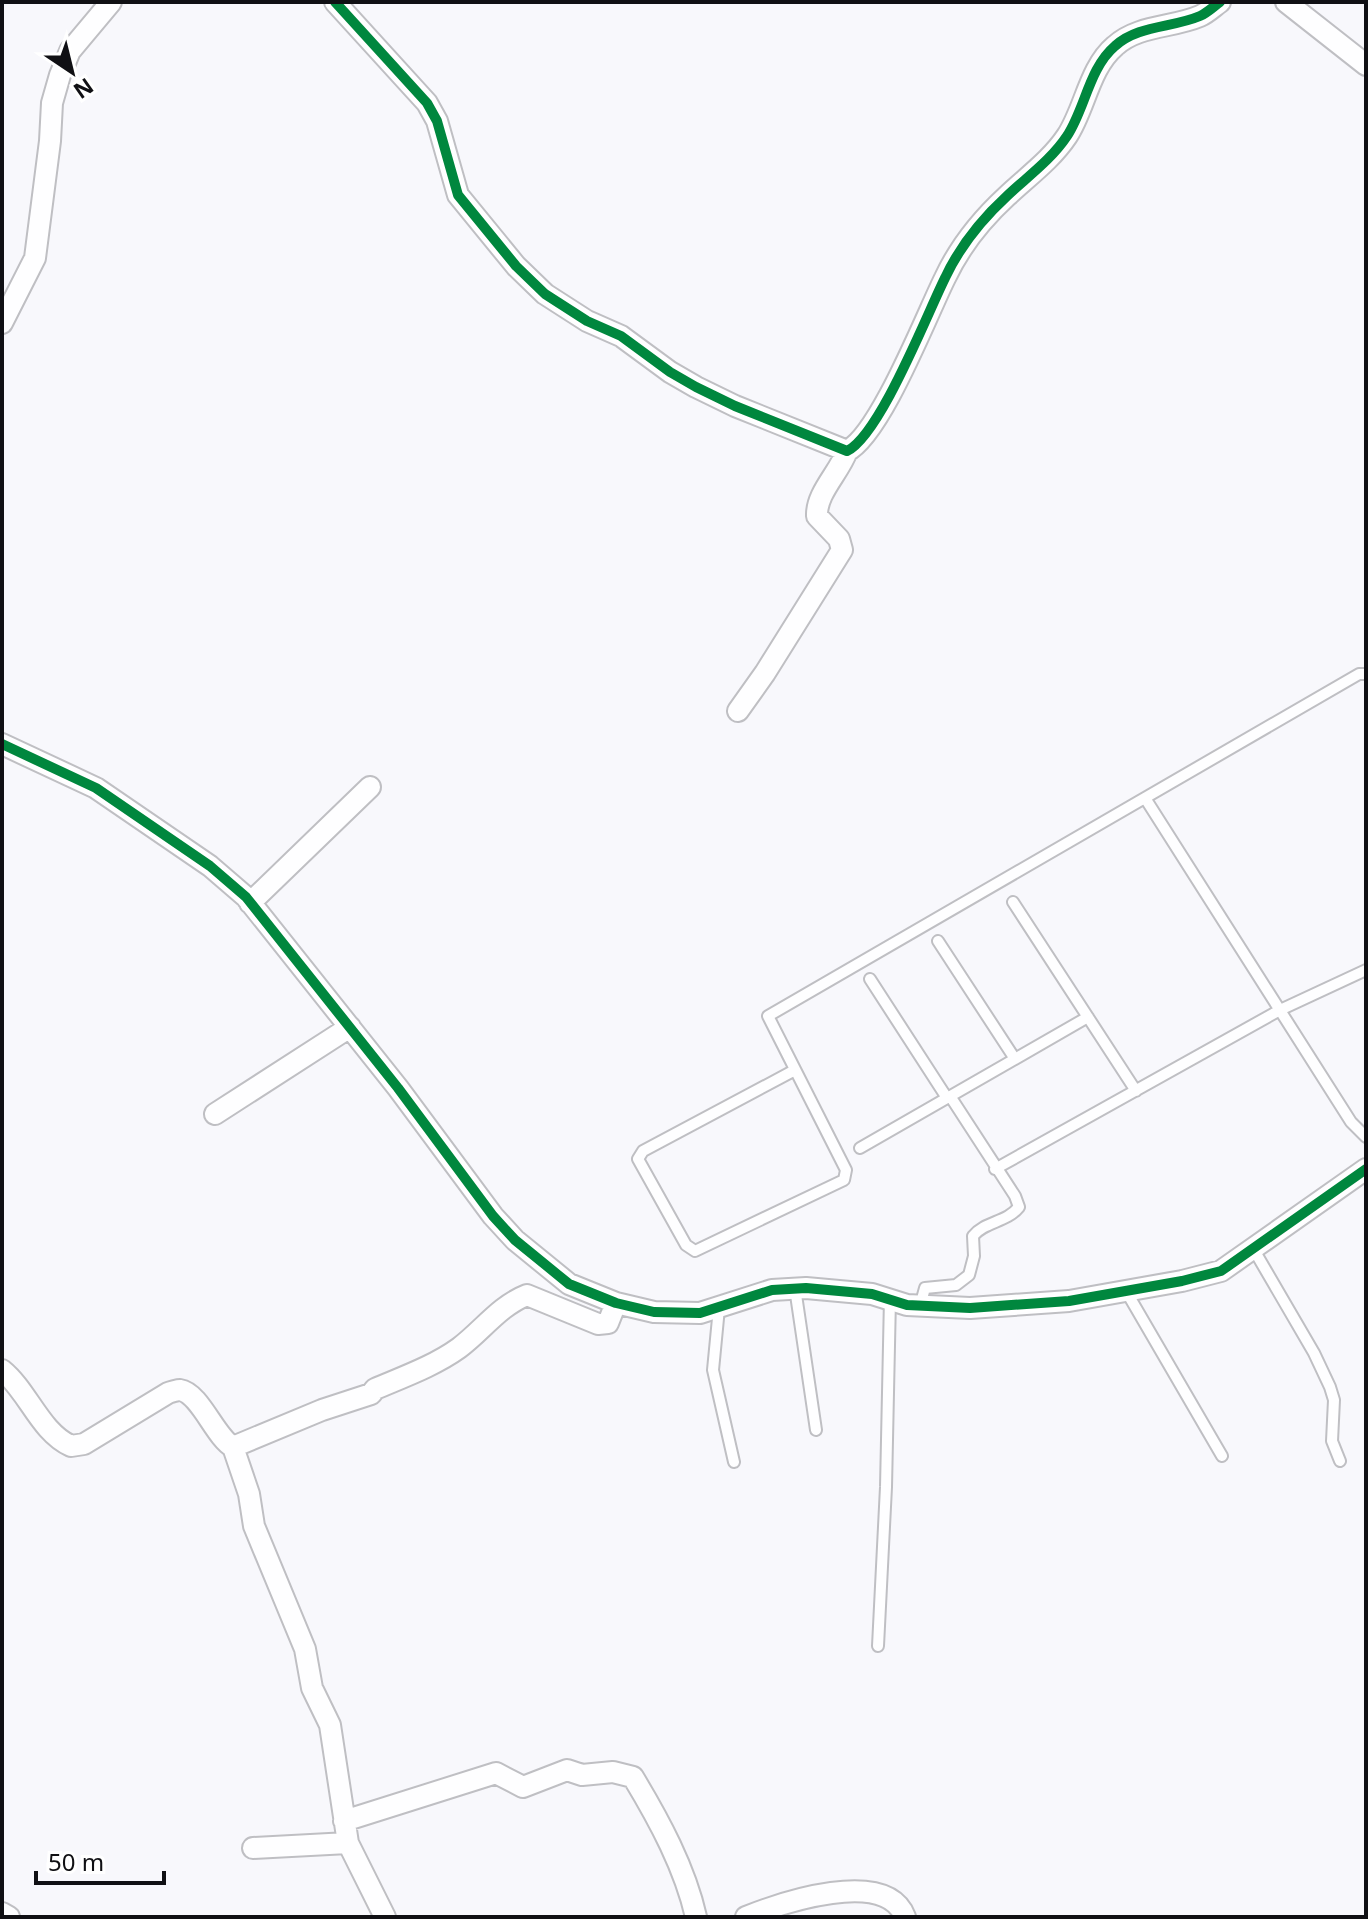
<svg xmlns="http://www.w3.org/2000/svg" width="1368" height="1919" viewBox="0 0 1368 1919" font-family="'Noto Sans',sans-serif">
<rect width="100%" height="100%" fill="#f8f8fc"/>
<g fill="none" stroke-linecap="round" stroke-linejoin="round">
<defs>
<path id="service" d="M 1145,798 L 1351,1122 L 1366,1137
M 1013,902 L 1136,1091
M 938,941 L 1015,1059
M 870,979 L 947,1098
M 795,1070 L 643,1151 L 638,1159 L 686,1245 L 695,1251 L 844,1180 L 846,1170 L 768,1016 L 1359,674 L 1366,674
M 860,1148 L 1088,1017
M 995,1169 L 1280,1010 L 1366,970
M 1254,1250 L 1314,1353 L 1330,1387 L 1334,1400 L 1332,1441 L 1340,1461
M 795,1288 L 816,1430
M 1126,1291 L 1222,1456
M 920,1306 L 925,1288 L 956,1285 L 969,1275 L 974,1256 L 973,1236 C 985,1221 1006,1223 1019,1207 L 1015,1196 L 950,1096
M 719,1308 L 713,1370 L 734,1462
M 878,1646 L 886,1487 L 890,1298"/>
<path id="minor" d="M 335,2 L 427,103 L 437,121 L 458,195 L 516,266 L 545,294 L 587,321 L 621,336 L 670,372 L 696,387 L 735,406 L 847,451 C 880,435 927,314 945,278 C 959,248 982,219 1007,196 C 1027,177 1051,160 1067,136 C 1085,109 1089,68 1115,46 C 1138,25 1172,28 1200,16 C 1207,13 1213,7 1220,2
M 1286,2 L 1366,65
M 2,323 L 35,258 L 50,141 L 52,103 L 60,75 L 70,51 L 111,2
M 738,711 L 765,673 L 842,550 L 839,539 L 817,516 C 816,493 839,473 847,451
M 2,744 L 96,788 L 210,866 L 246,897 L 398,1088 L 493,1216 L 515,1240 L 569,1284 L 616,1303 L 654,1312 L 700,1313 L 772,1290 L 806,1288 L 872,1294 L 907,1305 L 970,1308 L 1069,1301 L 1182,1281 L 1221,1271 L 1366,1169
M 250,903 L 370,787
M 215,1114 L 350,1027
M 2,1370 C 28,1391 40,1432 71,1446 L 84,1444 L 168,1393 C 170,1392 178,1390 180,1390 C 200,1393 215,1437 233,1447 L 322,1410 L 371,1394 L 375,1389 C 403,1377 434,1366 459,1348 C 482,1331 499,1306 527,1295 L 598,1324 L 608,1323 L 616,1303
M 233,1447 L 249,1494 L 254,1526 L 305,1649 L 312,1688 L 330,1725 L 348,1843 L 385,1917
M 344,1821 L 496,1773 L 523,1787 L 567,1770 L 582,1775 L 613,1772 L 633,1777 C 659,1820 685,1868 696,1917
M 253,1848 L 348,1843
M 2,1913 L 9,1917
M 746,1917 C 781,1903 886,1867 905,1917"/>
</defs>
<use href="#service" stroke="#bfbfc3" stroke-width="14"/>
<use href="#minor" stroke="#bfbfc3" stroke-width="24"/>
<use href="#service" stroke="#fefeff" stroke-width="10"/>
<use href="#minor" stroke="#fefeff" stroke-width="20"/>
<defs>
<path id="cycleway" d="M 335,2 L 427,103 L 437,121 L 458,195 L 516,266 L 545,294 L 587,321 L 621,336 L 670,372 L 696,387 L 735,406 L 847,451 C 880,435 927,314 945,278 C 959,248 982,219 1007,196 C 1027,177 1051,160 1067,136 C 1085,109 1089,68 1115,46 C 1138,25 1172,28 1200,16 C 1207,13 1213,7 1220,2
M 2,744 L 96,788 L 210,866 L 246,897 L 398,1088 L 493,1216 L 515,1240 L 569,1284 L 616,1303 L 654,1312 L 700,1313 L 772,1290 L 806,1288 L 872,1294 L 907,1305 L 970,1308 L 1069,1301 L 1182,1281 L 1221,1271 L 1366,1169"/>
</defs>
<use href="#cycleway" stroke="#fff" stroke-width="15"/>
<use href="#cycleway" stroke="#00873e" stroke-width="10"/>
</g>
<rect width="1368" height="1919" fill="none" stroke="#101014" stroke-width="8"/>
<g transform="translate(72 72) rotate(145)" stroke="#ffffff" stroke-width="6" paint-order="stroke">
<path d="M0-6L14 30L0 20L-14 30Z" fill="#101014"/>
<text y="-12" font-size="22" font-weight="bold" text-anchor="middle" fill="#101014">N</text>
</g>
<path d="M36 1871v12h128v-12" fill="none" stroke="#101014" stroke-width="4"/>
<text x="48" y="1871" font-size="24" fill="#101014" stroke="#ffffff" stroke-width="6" paint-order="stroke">50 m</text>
</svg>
